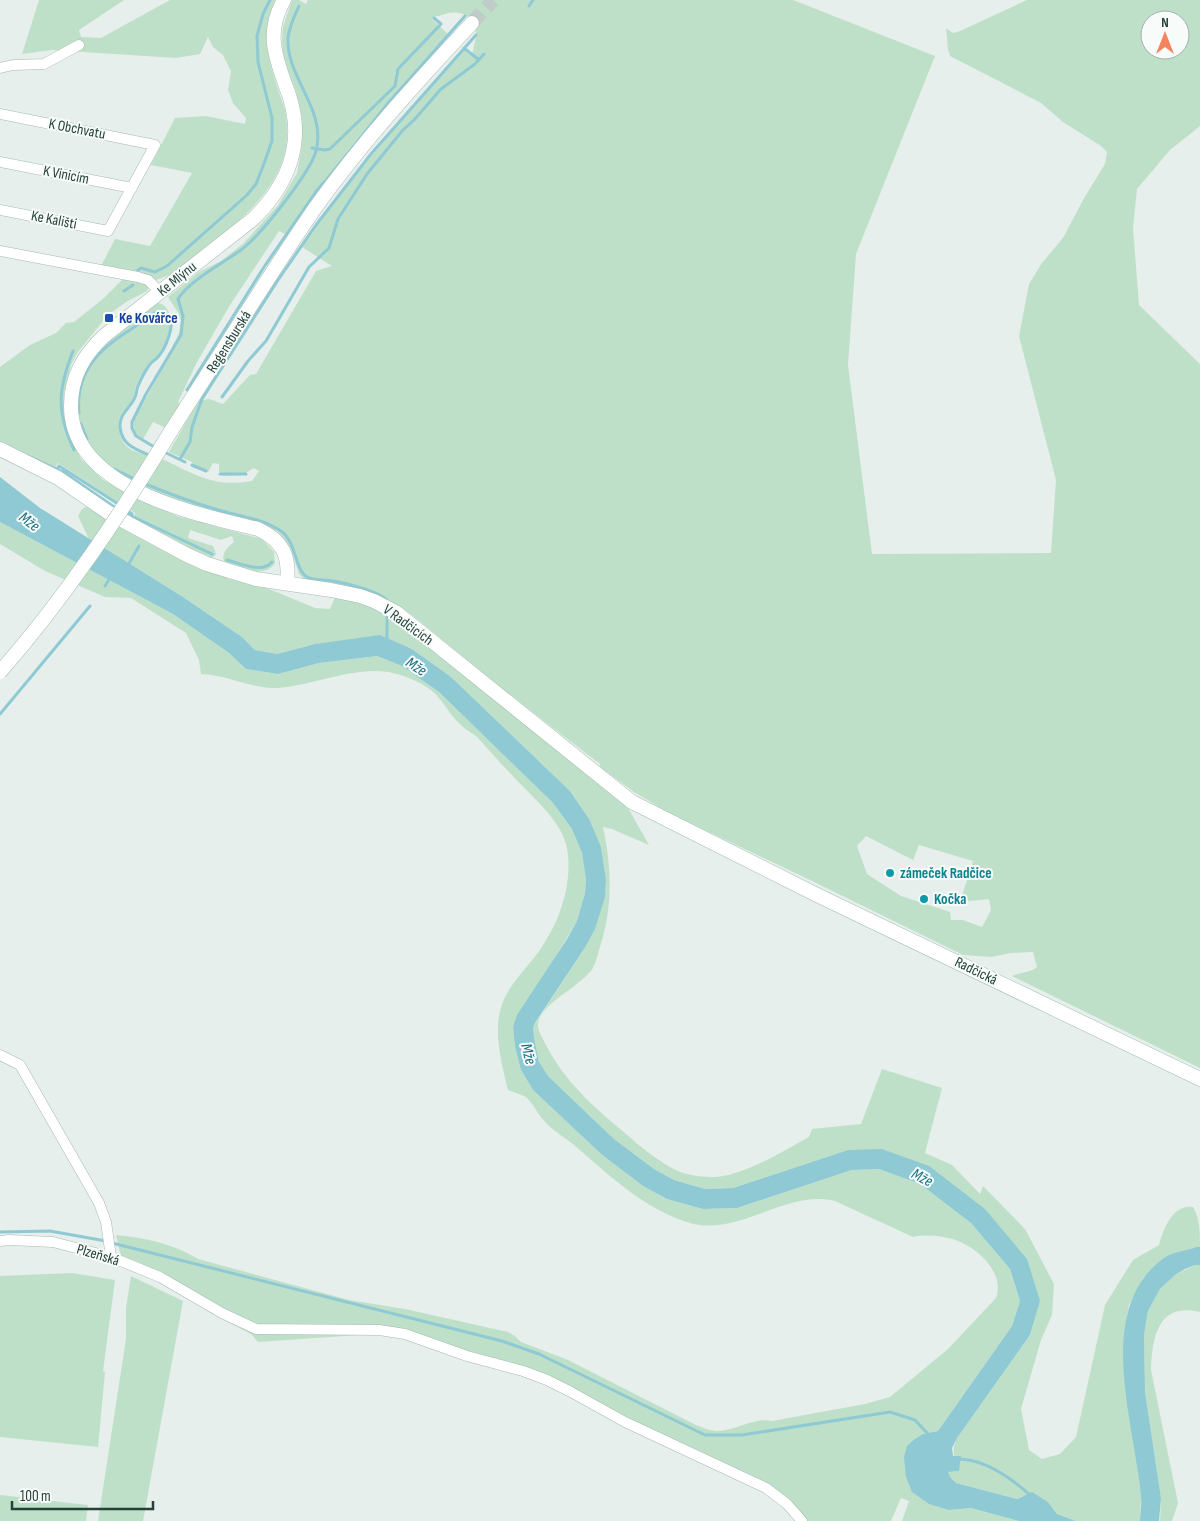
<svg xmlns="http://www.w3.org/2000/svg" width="1200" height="1521" viewBox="0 0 1200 1521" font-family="'Sofia Sans Condensed',sans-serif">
<rect width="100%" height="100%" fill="#e6efeb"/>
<path fill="#bfe0c8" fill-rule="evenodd" d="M 39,0 L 124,0 L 79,30 L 81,37 L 101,38 L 170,0 L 275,0 C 259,41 270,65 283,104 C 286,112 287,121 287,130 C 290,195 217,237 172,274 L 156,280 L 151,277 L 101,266 L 115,239 L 150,246 L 192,173 L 151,165 L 175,118 L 206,116 L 245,124 L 246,118 L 233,103 L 228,90 L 231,71 L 223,55 L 213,47 L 208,37 L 200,54 L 176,58 L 52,50 L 22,54 Z
M 292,0 L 299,0 L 306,4 L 308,0 L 793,0 L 935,56 L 856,254 L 848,365 L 872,554 L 1051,553 L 1056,480 L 1019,336 L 1029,284 L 1042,263 L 1063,238 L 1083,200 L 1105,164 L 1107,152 L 1101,146 L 1063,122 L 1041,103 L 950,56 L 948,49 L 946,28 L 953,33 L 960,31 L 1027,0 L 1200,0 L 1200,126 L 1170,150 L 1137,189 L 1133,228 L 1139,305 L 1200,364 L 1200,1068 L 1012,976 C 1020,972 1030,973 1037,967 L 1033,952 L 1011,953 L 991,957 L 963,955 L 810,880 L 669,813 L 634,792 L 600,767 L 600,764 L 518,701 L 412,615 L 382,599 L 627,806 L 649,845 L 612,829 L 603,827 C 612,870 613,905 600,947 C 598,953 596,962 593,968 C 580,988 536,1005 538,1027 C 539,1033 543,1039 546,1045 C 564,1081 595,1108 626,1134 C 642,1148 659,1162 678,1171 C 689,1176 704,1177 716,1177 C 744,1175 784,1151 809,1137 L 812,1129 L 861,1124 L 882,1069 L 942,1088 L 925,1153 L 952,1165 L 980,1194 L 983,1186 L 1025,1229 L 1054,1284 L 1052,1315 L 1041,1340 L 1021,1409 L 1029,1450 L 1042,1459 L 1060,1454 L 1076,1437 L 1105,1305 L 1133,1260 L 1159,1245 C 1163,1229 1173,1204 1193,1207 C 1200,1218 1200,1234 1200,1247 L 1196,1247 L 1186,1251 L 1144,1277 L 1129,1305 L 1124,1334 L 1141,1499 L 1140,1521 L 1076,1521 L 1057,1514 L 1048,1502 L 1022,1496 L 1017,1499 L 956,1483 L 949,1477 L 948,1472 L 959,1471 C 954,1458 951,1451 957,1438 L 1030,1335 L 1040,1301 L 985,1209 L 848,1150 L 733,1188 L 705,1189 L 674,1180 L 654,1169 L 614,1139 L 549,1077 L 539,1062 L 535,1043 L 533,1030 L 535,1024 L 584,949 L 605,897 L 606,880 L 601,847 L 569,790 L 451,677 L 412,649 L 380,636 L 315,644 L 277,654 L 255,650 L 242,637 L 183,597 L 89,539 L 78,516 L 82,509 L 88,506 L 165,550 L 229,579 L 269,589 L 315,608 L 330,609 L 339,588 L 305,580 L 299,574 L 291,549 L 285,540 L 277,531 L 265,526 L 185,506 L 131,481 L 105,465 L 84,440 L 77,406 L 81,377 L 98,351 L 155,303 C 161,303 164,304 167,309 C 177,324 167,341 159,354 C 156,358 153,359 150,362 C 145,369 138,381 135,389 C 135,391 135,394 134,396 C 131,407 118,411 119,425 C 120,456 142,451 162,459 C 195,474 213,488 252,481 L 259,471 L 254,468 L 242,475 L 223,476 L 219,471 L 219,464 L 213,463 L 208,472 L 193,468 L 192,462 L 169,452 L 198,401 L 209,399 L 223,404 L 250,375 L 256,374 L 316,271 L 332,266 L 302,247 C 351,177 407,113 464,49 L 470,55 C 474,52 473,50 474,45 C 482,22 465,6 442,15 C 437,17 435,15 432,19 L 448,34 C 416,68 386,103 357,139 C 343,155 332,175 316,189 L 285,234 L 279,231 L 230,305 L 197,362 L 178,402 L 180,404 L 166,428 L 153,422 L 143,439 C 135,435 133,429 134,420 L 172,351 L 173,345 L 179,333 L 181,321 L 179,314 L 168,297 L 199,272 L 221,261 L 244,243 L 278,205 L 297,173 L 302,145 L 302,118 L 296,91 L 284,61 L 282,41 L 283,27 ZM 1150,20 L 1180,20 L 1180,50 L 1150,50 ZM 866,836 L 913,860 L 919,845 L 973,861 L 960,902 L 989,899 L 991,910 L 982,927 L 963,920 L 951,920 L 950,912 L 901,896 L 867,874 L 857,846 Z
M 129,279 L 144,284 L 149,287 L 147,291 L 126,302 L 108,315 L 77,353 L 71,365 L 64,393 L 64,420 L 69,436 L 81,459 L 103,480 L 140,500 L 177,516 L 262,539 L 274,552 L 275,563 C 265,579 240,568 226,564 C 219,556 227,547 234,542 L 232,536 L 221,540 L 190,530 L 188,538 L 213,546 L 216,554 L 214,557 L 208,558 L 200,555 L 134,520 L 135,513 L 58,463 L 54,469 L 0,443 L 0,367 L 30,345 L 56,333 L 66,323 L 74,322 L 104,298 L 122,280 Z
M 0,522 L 173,614 L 229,653 L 246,669 L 278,674 L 319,663 L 377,656 L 402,666 L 439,692 L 553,803 L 572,829 L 582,853 L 586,880 L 585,893 L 577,921 L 513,1027 L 515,1047 L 521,1070 L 533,1090 L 601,1154 L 643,1186 L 667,1199 L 703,1209 L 737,1208 L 852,1170 L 879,1169 L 920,1184 L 971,1223 L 1010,1269 L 1020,1301 L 1012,1326 L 938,1431 L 923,1434 L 949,1510 L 971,1508 L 1019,1521 L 902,1521 L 909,1501 L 901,1498 L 891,1521 L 796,1521 C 785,1506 771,1497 755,1487 L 577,1398 L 535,1379 L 414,1341 L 391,1335 L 359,1335 L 258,1342 L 251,1334 L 207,1311 L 185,1287 L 138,1262 L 121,1257 L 116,1235 C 146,1238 172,1243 198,1259 L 349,1300 L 405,1309 L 508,1332 L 515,1336 L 521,1342 L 568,1360 L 694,1424 C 701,1427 710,1431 717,1431 C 736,1431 754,1417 772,1421 L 865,1404 L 890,1397 L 948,1349 L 996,1298 C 1005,1273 979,1249 956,1240 C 943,1236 927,1234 913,1237 L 835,1201 C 787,1189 738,1237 690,1223 C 644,1209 610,1176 574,1145 C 566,1138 555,1132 547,1124 C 539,1117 534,1104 526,1097 C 521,1094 513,1092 508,1090 C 502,1066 494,1035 500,1011 C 507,983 531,966 545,942 C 551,932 558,919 561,908 C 568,890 571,863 566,844 C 559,818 528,793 510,773 C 499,762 488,749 477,737 C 471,732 464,729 459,723 C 449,714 443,700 432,691 C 420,681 403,675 388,672 C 354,666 311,686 275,688 C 250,688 227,675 201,674 L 199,660 L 186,633 L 131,598 L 105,597 L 45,571 L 0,544 Z
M 1195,1265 L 1200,1265 L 1200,1312 C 1158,1302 1152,1337 1151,1370 L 1178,1503 L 1172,1521 L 1160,1521 L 1161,1498 L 1145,1392 L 1144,1335 L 1148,1311 L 1160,1289 L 1175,1275 Z
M 72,1273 L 115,1280 L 103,1371 L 105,1372 L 98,1447 L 0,1437 L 0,1276 Z
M 131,1276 L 183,1301 L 143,1521 L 98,1521 L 126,1339 L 126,1308 Z
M 0,1495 L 88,1505 L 86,1521 L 0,1521 Z"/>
<path fill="#8ec9d4" d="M 0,477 L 40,508 L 183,597 L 242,637 L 255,650 L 277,654 L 315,644 L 380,635 L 412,649 L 451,677 L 569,790 L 589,819 L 601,847 L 606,880 L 605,897 L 595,929 L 584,949 L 535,1023 L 533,1029 L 535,1043 L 539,1062 L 549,1077 L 614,1139 L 654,1169 L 674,1180 L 705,1189 L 733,1188 L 848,1150 L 882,1149 L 929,1166 L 985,1209 L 1027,1259 L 1040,1301 L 1030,1335 L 957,1438 L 952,1448 L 953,1456 L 961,1456 L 959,1471 L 948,1472 L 950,1477 L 956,1483 L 1017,1499 L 1032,1492 L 1048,1502 L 1057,1514 L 1076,1521 L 1019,1521 L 971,1508 L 949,1510 L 929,1504 L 912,1492 L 906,1477 L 904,1457 L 907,1446 L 915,1439 L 923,1434 L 938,1431 L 1012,1326 L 1020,1301 L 1010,1269 L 971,1223 L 920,1184 L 879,1169 L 852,1170 L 737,1208 L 703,1209 L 667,1199 L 643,1186 L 601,1154 L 533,1090 L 521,1070 L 515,1047 L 513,1027 L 517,1015 L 567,939 L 577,921 L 585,893 L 586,880 L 582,853 L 572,829 L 553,803 L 439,692 L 402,666 L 377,656 L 319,663 L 278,674 L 246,669 L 229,653 L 173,614 L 0,522 Z
M 1196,1247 L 1200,1247 L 1200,1265 L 1195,1265 L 1185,1269 L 1175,1275 L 1160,1289 L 1148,1311 L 1144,1335 L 1145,1392 L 1161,1498 L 1159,1521 L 1140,1521 C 1140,1514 1142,1505 1141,1498 C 1136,1426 1092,1310 1164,1258 C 1172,1252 1186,1251 1196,1247 Z"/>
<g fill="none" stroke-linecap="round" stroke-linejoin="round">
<path stroke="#8ec9d4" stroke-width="3" d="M 529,6 L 533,0
M 464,48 L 479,60
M 312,148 L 325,150 L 330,149 L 395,86 L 398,69 L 441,24 L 434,18
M 137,273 L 138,270 L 141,268 L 155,272 L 167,266 L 247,195 L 256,184 L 262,169 L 272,141 L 272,118 L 258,62 L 257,36 L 263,14 L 270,0
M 124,291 L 133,285
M 73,351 C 58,389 56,412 74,450
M 187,390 L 264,267 L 317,190 L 328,178 L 389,102 L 465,16
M 222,397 L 248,361 L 266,341 L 309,267 L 329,248 L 338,219 L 367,174 L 403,130 L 414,120 L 441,89 L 475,64 L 484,54
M 79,413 C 75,371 100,348 133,328 C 140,323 147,317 155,313 C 158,312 163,312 166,314 C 179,321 164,351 157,358 C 155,360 153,361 151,363 C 146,369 141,379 138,386 C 136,390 137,394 135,397 C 131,408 119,413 120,427 C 122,446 136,449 151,456
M 81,424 L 87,439
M 156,448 L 136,436 L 132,428 L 132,422 L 146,394 L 181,335 L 183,316 L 178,299 C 189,281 223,263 241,250 C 260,236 310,173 316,151 C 327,109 286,78 288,38 C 289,27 294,17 299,6
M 162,451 L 185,462
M 28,456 L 63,472 L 117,509
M 180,459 L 190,442 L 192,427 L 202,399 L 278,280 L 316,225 L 371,154 L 476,35
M 192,465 L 206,471
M 57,469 L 59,466 L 120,505
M 114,469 L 135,479
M 220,474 L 246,474
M 143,483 C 167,493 191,502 215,509 C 237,516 262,518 281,531 C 296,541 295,570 307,577 C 314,581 325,579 333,581 C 346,583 378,591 387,600
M 125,509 L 132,514 L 132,517
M 125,513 L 212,554
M 227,560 C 239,563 262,574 272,562
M 127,567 L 139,546
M 105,586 L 110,578
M 387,641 L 387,617
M 0,714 L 90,606
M 0,1232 L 50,1231 L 106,1241
M 112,1243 L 502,1341 L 539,1354 L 705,1435 L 742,1435 L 890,1412 L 915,1420 L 930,1436
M 956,1459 C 984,1458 1010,1477 1030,1495"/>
<path stroke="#bfccc8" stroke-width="14" stroke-dasharray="14 7" stroke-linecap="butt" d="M 472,23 L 493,0"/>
<defs>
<path id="street" d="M 0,68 L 13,65 L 44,64 L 79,45
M 0,114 L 155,145 L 108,231 L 0,210
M 0,162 L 132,188
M 0,251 L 138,277 L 148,280 L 160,292
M 0,1055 L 20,1065 L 99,1203 L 106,1222 L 111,1257
M 0,1241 L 9,1240 L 53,1242 L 111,1257 L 160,1277 L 222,1313 L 256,1329 L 379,1330 L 405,1334 L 467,1356 L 523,1371 L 547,1380 L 571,1392 L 625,1422 L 766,1488 L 787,1504 L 802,1521"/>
<path id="secondary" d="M 284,0 C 264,35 277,61 289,95 C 305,143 288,185 253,219 L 104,336 C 83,356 71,377 71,406 C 71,489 196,514 258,529 C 283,541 290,556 287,583
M 171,431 C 219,357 265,281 315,208 C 362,142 417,82 472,23
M 0,449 L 58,478 L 109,513 L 187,555 L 207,564 L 256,579 L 331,590 L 360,596 L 374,601 L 397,613 L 632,802 L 817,895 L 1200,1079"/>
</defs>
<use href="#street" stroke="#a8b8b2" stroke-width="11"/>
<use href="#secondary" stroke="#a4bbb3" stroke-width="15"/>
<use href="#street" stroke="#fff" stroke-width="10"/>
<use href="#secondary" stroke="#fff" stroke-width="14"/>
<defs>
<path id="secondary-bridge" d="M 0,672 C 65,598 120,515 171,431"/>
</defs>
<use href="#secondary-bridge" stroke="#a4bbb3" stroke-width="15" stroke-linecap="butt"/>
<use href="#secondary-bridge" stroke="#fff" stroke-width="14"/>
</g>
<rect fill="#1a4fb4" stroke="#f7fbf9" stroke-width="2" x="104" y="313" width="10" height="10" rx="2.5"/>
<g fill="#0f9aa8" stroke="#f7fbf9" stroke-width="2">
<circle cx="890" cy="873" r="5"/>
<circle cx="924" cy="899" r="5"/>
</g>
<g text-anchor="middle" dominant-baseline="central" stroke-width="4" stroke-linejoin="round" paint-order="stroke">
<g font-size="15" fill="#24423a" stroke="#f7fbf9">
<text transform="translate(77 129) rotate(11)">K Obchvatu</text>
<text transform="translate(66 175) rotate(11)">K Vinicím</text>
<text transform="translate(54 220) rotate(11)">Ke Kališti</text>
<text transform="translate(177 279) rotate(-39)">Ke Mlýnu</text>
<text transform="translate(229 342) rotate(-58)">Regensburská</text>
<text transform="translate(408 625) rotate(36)">V Radčicích</text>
<text transform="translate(976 971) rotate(26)">Radčická</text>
<text transform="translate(98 1255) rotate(17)">Plzeňská</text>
</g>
<g font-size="15" font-weight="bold" fill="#164399" stroke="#f7fbf9" text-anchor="start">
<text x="119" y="318">Ke Kovářce</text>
</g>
<g font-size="15" font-weight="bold" fill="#0d838f" stroke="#f7fbf9" text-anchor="start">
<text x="900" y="873">zámeček Radčice</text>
<text x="934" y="899">Kočka</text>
</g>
<g font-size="16" font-style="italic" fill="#1c6f80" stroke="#f7fbf9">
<text transform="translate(29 522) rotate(37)">Mže</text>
<text transform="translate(416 667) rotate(33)">Mže</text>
<text transform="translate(528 1054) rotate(76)">Mže</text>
<text transform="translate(922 1178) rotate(28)">Mže</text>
</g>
</g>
<g transform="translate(1165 35)"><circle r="24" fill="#f7fbf9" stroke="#a3b1ad"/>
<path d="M0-4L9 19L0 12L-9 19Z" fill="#f4845f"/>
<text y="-8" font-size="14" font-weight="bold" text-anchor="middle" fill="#24423a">N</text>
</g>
<path d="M12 1501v8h141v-8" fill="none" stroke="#24423a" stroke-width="2.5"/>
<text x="20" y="1501" font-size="15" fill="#24423a" stroke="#f7fbf9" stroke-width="4" paint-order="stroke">100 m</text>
</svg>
